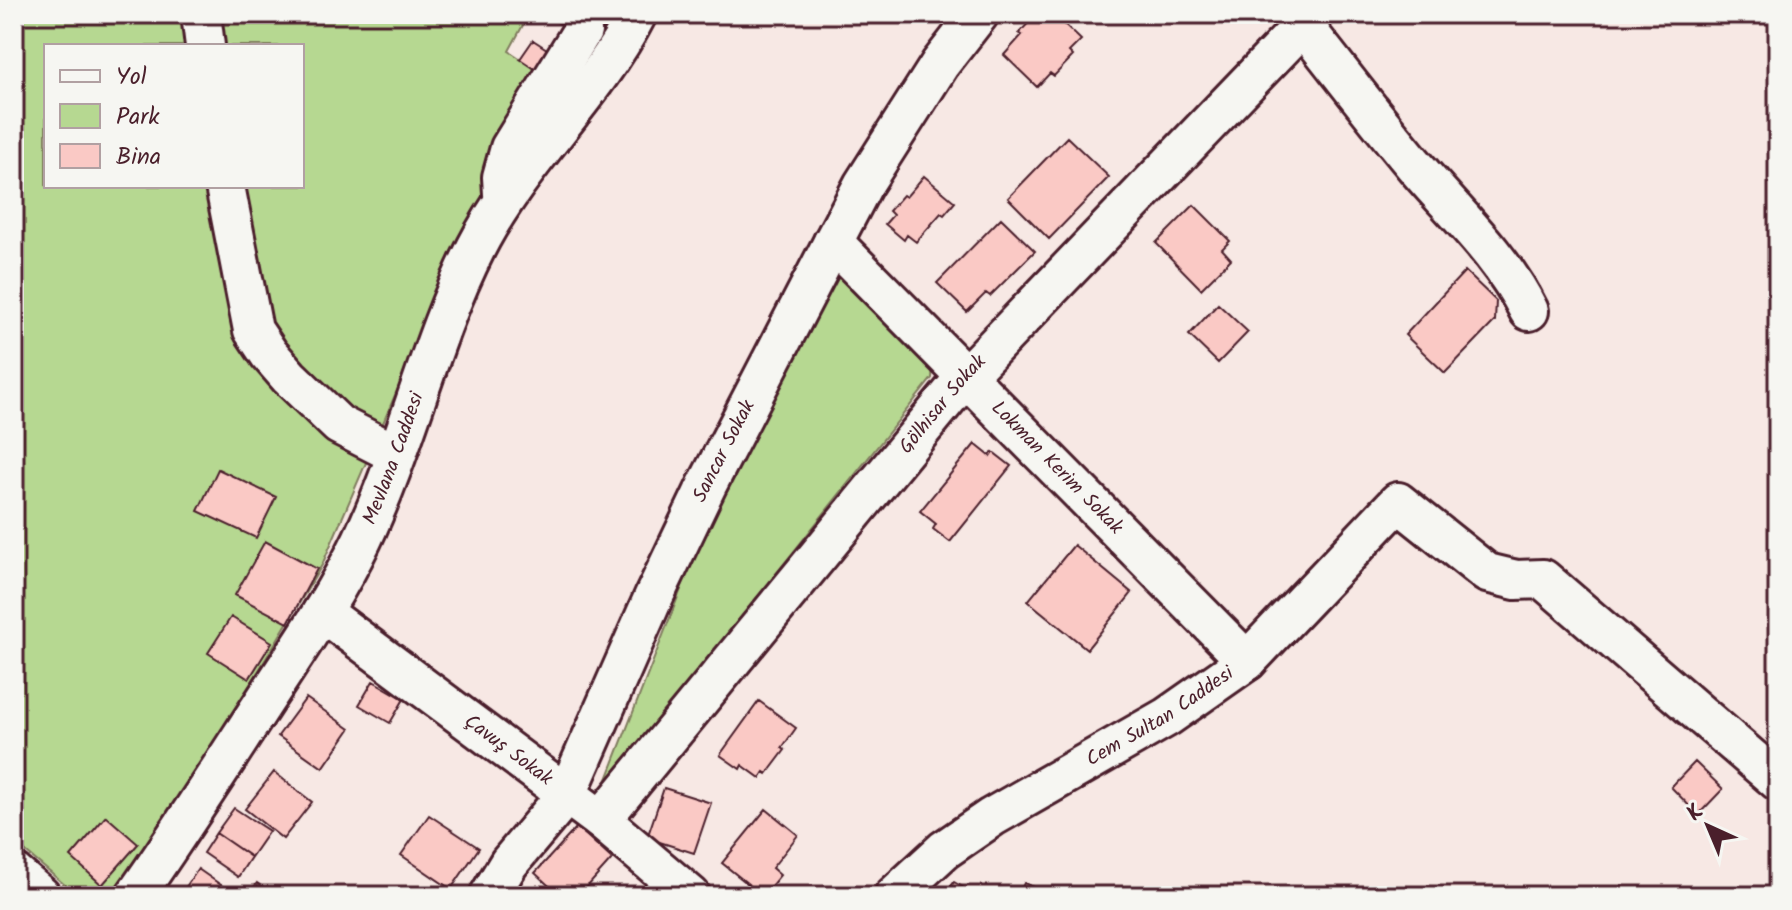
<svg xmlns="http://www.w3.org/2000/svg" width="1792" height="910" viewBox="0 0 1792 910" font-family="Kalam,sans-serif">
<rect width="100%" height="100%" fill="#f7e8e4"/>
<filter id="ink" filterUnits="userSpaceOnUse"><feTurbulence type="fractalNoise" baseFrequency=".0125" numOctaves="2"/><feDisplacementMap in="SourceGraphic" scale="16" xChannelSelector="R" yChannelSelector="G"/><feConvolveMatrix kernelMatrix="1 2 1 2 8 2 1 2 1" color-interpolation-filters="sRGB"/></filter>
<g filter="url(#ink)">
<path fill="#b6d891" stroke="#807c5e" stroke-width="2" fill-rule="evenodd" d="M 14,14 L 529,14 L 509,51 L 547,76 L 483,210 L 457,251 L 322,565 L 205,760 L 112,896 L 78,896 L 14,842 ZM 46,46 L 302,46 L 302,186 L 46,186 Z
M 836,276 L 851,279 L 933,362 L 932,378 L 602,792 L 692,561 Z"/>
<path fill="#fac9c5" stroke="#4a1f2b" stroke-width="2" d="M 545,14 L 579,14 L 569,30 Z
M 1043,14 L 1054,14 L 1081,40 L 1069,52 L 1073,56 L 1054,76 L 1050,73 L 1037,87 L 1004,55 L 1022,35 L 1019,33 L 1034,17 L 1038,20 Z
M 533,40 L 550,51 L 538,71 L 520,59 Z
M 1067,137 L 1109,177 L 1049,239 L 1008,198 Z
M 924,176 L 955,202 L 944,215 L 941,213 L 916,242 L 907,235 L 904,240 L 885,224 L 893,215 L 889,211 L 903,195 L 906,197 Z
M 1194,205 L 1230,241 L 1222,249 L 1231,259 L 1201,289 L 1156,243 Z
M 1001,218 L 1035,251 L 990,296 L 986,293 L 967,312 L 937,283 Z
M 1465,271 L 1496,301 L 1495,321 L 1445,373 L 1405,335 Z
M 1218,304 L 1248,332 L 1218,363 L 1189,335 Z
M 975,444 L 990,456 L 993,452 L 1011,466 L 950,542 L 933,529 L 936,524 L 920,511 Z
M 218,469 L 276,497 L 256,538 L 198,511 Z
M 265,541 L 317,569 L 288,623 L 235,595 Z
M 1074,545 L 1132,593 L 1087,649 L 1028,601 Z
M 231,617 L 272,642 L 249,679 L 208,653 Z
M 373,681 L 404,699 L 390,723 L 359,705 Z
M 306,698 L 350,729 L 323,768 L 278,736 Z
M 759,701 L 796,728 L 782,748 L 785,750 L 767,774 L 764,772 L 760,778 L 742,765 L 740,769 L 720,755 Z
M 1695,762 L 1723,789 L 1698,815 L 1671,787 Z
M 274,772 L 312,802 L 283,839 L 245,809 Z
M 664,788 L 711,803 L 694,853 L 647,838 Z
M 234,808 L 269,831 L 251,857 L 216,833 Z
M 766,809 L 798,835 L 772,868 L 780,875 L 763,896 L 722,863 Z
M 429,815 L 479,848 L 451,889 L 401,855 Z
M 106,816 L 138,844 L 102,885 L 71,857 Z
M 577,827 L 612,859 L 579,896 L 560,896 L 535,873 Z
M 216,833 L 251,857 L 238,877 L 203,853 Z
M 198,869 L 231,892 L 229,896 L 180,896 Z
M 954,882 L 978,896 L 945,896 Z
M 257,883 L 276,896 L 248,896 Z
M 1024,883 L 1052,896 L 1018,896 Z"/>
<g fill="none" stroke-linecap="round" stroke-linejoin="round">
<defs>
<g id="minor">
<path d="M 201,14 L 205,46"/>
<path d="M 1294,14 C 1335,65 1374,117 1416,167 C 1456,214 1502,256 1529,311"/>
<path d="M 225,186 L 253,330 L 269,354 L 289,377 L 339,425 L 396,454"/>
<path d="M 503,194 L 502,177 L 510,148 L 582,31"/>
<path id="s1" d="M 833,242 L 1247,661"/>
<path id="s2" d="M 322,612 L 601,820 L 691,896"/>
<path id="s3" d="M 601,820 L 965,377 L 1314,14"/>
<path d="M 14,873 L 41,896"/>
<path id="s4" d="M 135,896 C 180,832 222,766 265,700 C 299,648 335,596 362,540 C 407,445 429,341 476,248 C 519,163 594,98 637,14"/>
<path id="s5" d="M 489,896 L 509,863 L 567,794 L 654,596 L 707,485 L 833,242 L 863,185 L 940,64 L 979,14"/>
<path id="s6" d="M 894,896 L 944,850 L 992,817 L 1167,717 L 1247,661 L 1398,502 L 1487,573 L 1516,580 L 1543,579 L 1778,781"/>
</g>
</defs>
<use href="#minor" stroke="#4a1f2b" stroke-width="44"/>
<use href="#minor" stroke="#f6f6f2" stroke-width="38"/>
</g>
</g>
<g text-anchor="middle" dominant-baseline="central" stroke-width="7" stroke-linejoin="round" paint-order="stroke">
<g font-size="20" fill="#4a1f2b" stroke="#f6f6f2">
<text stroke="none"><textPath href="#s3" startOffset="538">Gölhisar Sokak</textPath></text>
<text stroke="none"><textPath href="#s5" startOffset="506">Sancar Sokak</textPath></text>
<text stroke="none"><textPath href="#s4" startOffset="510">Mevlana Caddesi</textPath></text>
<text stroke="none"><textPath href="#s1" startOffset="318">Lokman Kerim Sokak</textPath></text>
<text stroke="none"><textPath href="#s6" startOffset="322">Cem Sultan Caddesi</textPath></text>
<text stroke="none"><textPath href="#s2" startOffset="232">Çavuş Sokak</textPath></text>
</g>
</g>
<rect width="1792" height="910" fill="none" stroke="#f6f6f2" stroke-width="48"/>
<rect x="24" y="24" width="1744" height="862" fill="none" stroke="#4a1f2b" stroke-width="3" filter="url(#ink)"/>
<rect x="44" y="44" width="260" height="144" fill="#f6f6f2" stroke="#b1a0a2" stroke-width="2"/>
<rect x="60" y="70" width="40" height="12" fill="#f6f6f2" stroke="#b1a0a2" stroke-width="2"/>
<text x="116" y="84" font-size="24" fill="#4a1f2b">Yol</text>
<rect x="60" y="104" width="40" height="24" fill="#b6d891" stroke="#b1a0a2" stroke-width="2"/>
<text x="116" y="124" font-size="24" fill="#4a1f2b">Park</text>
<rect x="60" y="144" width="40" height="24" fill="#fac9c5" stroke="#b1a0a2" stroke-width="2"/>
<text x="116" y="164" font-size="24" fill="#4a1f2b">Bina</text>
<g transform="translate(1708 826) rotate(316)" stroke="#f6f6f2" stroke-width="6" paint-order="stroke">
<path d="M0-6L14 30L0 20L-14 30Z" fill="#4a1f2b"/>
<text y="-12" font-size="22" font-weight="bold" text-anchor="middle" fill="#4a1f2b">K</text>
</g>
</svg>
